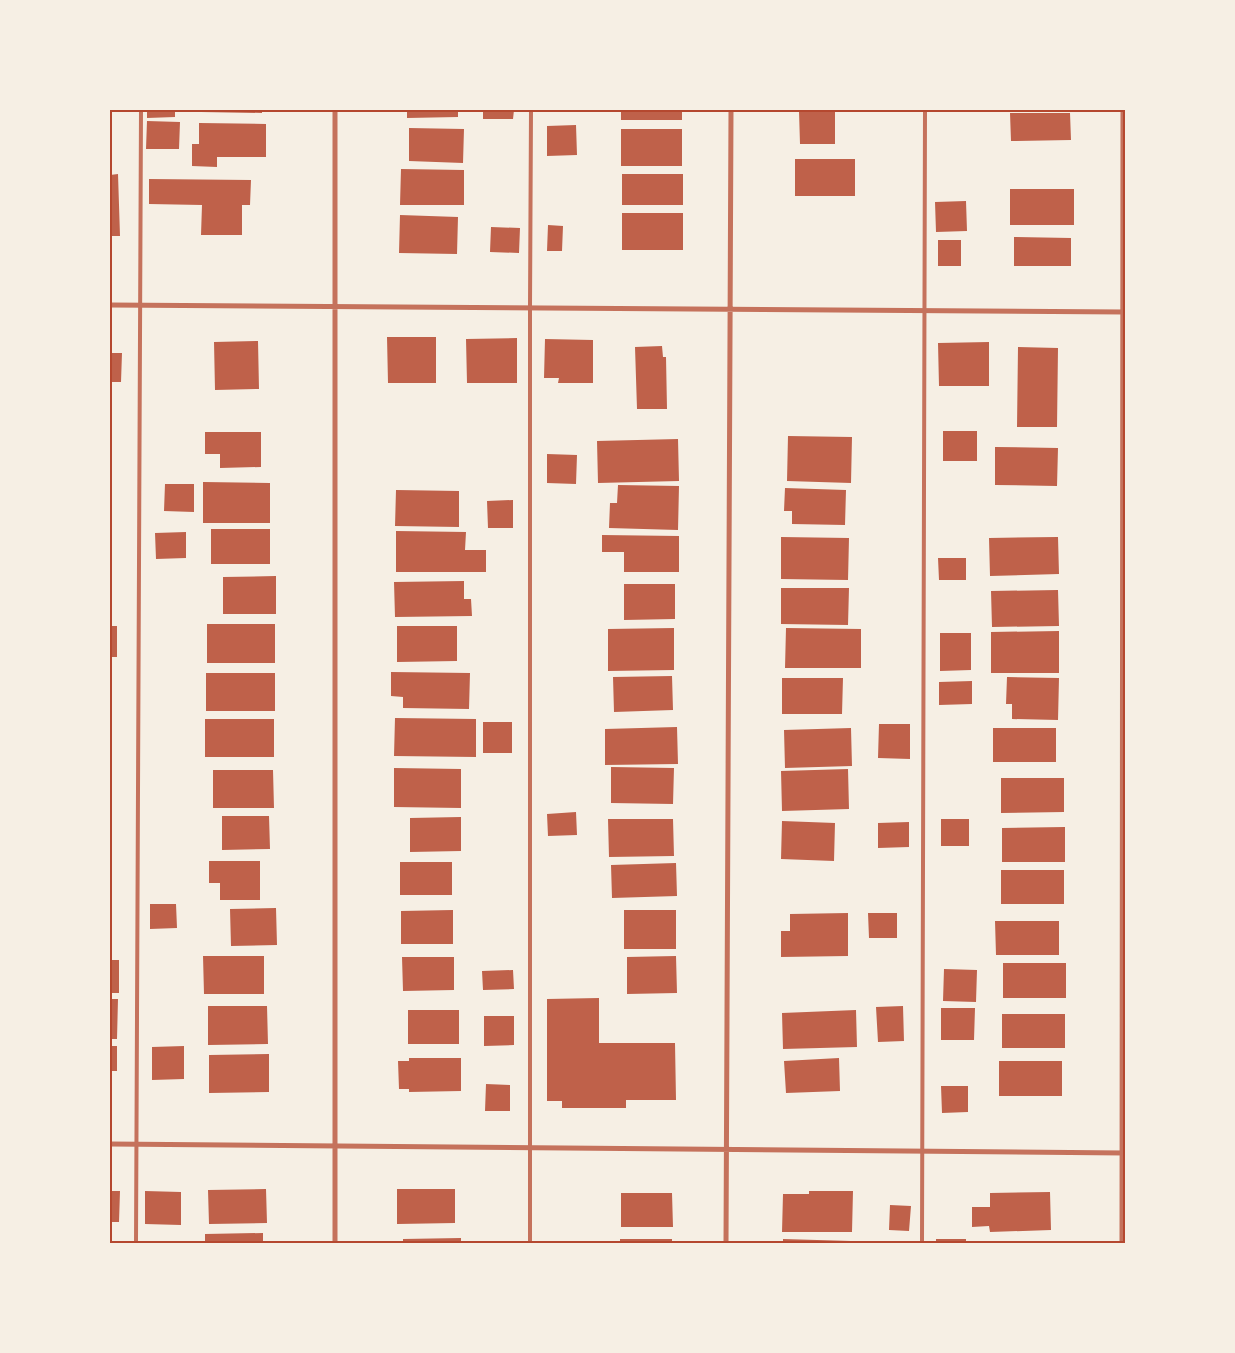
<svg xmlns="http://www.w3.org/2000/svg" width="1235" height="1353" viewBox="0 0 1235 1353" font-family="Raleway,sans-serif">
<rect width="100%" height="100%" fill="#f6efe4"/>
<path fill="#bf614a" d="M 147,110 L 175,110 L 175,117 L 147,118 Z
M 201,110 L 262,110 L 262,113 L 201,112 Z
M 407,110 L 458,110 L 458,117 L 407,118 Z
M 483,110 L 514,110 L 513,119 L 483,119 Z
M 621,110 L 682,110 L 682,120 L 621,120 Z
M 799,111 L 835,111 L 835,144 L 800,144 Z
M 1010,113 L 1070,113 L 1071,140 L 1011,141 Z
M 147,121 L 180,122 L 179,149 L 146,149 Z
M 199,123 L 266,124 L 266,157 L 217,157 L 217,167 L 192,166 L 192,144 L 199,144 Z
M 576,125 L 577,155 L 547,156 L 547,126 Z
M 409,128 L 464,129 L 463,163 L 409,161 Z
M 621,129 L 682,129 L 682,166 L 621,166 Z
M 795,159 L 855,159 L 855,196 L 795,196 Z
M 401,169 L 464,170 L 464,205 L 400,205 Z
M 118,174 L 120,236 L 110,236 L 110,175 Z
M 622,174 L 683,174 L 683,205 L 622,205 Z
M 149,179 L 251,180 L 250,205 L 242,205 L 242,235 L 201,235 L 202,205 L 149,204 Z
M 1010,189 L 1074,189 L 1074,225 L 1010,225 Z
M 966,201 L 967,231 L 936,232 L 935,202 Z
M 622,213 L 683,213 L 683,250 L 622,250 Z
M 400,215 L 458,217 L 457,254 L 399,253 Z
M 548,225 L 563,226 L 562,251 L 547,251 Z
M 491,227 L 520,228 L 519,253 L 490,252 Z
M 1014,237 L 1071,238 L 1071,266 L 1014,266 Z
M 938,240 L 961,240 L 961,266 L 938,266 Z
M 387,337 L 436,337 L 436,383 L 388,383 Z
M 517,338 L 517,383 L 467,383 L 466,339 Z
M 545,339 L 593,340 L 593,383 L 558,383 L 559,378 L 544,378 Z
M 258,341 L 259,389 L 215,390 L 214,342 Z
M 989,342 L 989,386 L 939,386 L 938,343 Z
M 662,346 L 663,357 L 666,357 L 667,409 L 637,409 L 635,347 Z
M 1018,347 L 1058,348 L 1057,427 L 1017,427 Z
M 110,353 L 122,353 L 121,382 L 110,382 Z
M 943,431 L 977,431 L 977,461 L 943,461 Z
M 205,432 L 261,432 L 261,467 L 220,468 L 220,454 L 205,454 Z
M 788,436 L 852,437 L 851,483 L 787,481 Z
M 678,439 L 679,481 L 598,483 L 597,441 Z
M 995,447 L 1058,448 L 1057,486 L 995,485 Z
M 547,454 L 577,455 L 576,484 L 547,483 Z
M 203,482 L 270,483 L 270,523 L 203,523 Z
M 165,484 L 194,484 L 194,512 L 164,511 Z
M 618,485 L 679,486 L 678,530 L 609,528 L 610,503 L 617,503 Z
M 785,488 L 846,490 L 845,525 L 792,524 L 792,511 L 784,511 Z
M 396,490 L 459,491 L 459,527 L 395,526 Z
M 513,500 L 513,528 L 488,528 L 487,501 Z
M 211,529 L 270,529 L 270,564 L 211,564 Z
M 396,531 L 466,532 L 465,550 L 486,550 L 486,572 L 396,572 Z
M 186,532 L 186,558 L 156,559 L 155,533 Z
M 602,535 L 679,536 L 679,572 L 624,572 L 624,552 L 602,552 Z
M 781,537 L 849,538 L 848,580 L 781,579 Z
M 1058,537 L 1059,574 L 990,576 L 989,538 Z
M 938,558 L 966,558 L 966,580 L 939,580 Z
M 276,576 L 276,614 L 223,614 L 223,577 Z
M 464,581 L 464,599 L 471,599 L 472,616 L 395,617 L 394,582 Z
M 624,584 L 675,584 L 675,619 L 624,620 Z
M 781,588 L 849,588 L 848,625 L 781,624 Z
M 1058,590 L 1059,626 L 992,627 L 991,591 Z
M 207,624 L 275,624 L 275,663 L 207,663 Z
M 110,626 L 117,626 L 117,657 L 110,657 Z
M 397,626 L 457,626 L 457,661 L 397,662 Z
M 674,628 L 674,670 L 608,671 L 608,629 Z
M 786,628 L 861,629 L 861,668 L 785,668 Z
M 1059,631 L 1059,673 L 991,673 L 991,632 Z
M 940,633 L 971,633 L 971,670 L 940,671 Z
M 391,672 L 470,673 L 469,709 L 403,708 L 403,697 L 391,696 Z
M 206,673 L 275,673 L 275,711 L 206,711 Z
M 672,676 L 673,710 L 614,712 L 613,677 Z
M 1007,677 L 1059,678 L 1058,720 L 1012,719 L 1012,704 L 1006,704 Z
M 782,678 L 843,678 L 842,714 L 782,714 Z
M 972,681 L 972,704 L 939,705 L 939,682 Z
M 395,718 L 476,719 L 476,757 L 394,756 Z
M 205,719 L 274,719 L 274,757 L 205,757 Z
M 483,722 L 512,722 L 512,753 L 483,753 Z
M 879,724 L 910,724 L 910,759 L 878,758 Z
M 677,727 L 678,764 L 605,765 L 605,729 Z
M 851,728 L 852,766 L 785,768 L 784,730 Z
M 993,728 L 1056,728 L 1056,762 L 993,762 Z
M 611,767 L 674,768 L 673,804 L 611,803 Z
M 394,768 L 461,769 L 461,808 L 394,807 Z
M 848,769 L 849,809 L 782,811 L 781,771 Z
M 213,770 L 273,770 L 274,808 L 213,808 Z
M 1001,778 L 1064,778 L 1064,812 L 1001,813 Z
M 576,812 L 577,835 L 548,836 L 547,814 Z
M 222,816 L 269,816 L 270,849 L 222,850 Z
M 461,817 L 461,851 L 410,852 L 410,818 Z
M 608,819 L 673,819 L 674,856 L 609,857 Z
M 941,819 L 969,819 L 969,846 L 941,846 Z
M 782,821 L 835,823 L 834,861 L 781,859 Z
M 909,822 L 909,847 L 878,848 L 878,823 Z
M 1065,827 L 1065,862 L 1002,862 L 1002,828 Z
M 209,861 L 260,861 L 260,900 L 220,900 L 220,883 L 209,883 Z
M 400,862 L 452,862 L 452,895 L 400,895 Z
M 676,863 L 677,896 L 612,898 L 611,865 Z
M 1001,870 L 1064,870 L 1064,904 L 1001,904 Z
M 150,904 L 176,904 L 177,928 L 150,929 Z
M 276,908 L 277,945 L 231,946 L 230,909 Z
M 453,910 L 453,944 L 401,944 L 401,911 Z
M 624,910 L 676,910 L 676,949 L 624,949 Z
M 848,913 L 848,956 L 781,957 L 781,931 L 790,931 L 790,914 Z
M 868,913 L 897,913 L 897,938 L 869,938 Z
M 995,921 L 1059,921 L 1059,955 L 996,955 Z
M 203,956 L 264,956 L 264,994 L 204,994 Z
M 676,956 L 677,993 L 627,994 L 627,957 Z
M 402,957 L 454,957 L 454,990 L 403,991 Z
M 110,960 L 119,960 L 119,993 L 110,993 Z
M 1003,963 L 1066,963 L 1066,998 L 1003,998 Z
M 944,969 L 977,970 L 976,1002 L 943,1001 Z
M 513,970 L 514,989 L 483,990 L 482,971 Z
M 599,998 L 599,1043 L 675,1043 L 676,1100 L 626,1100 L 626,1108 L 562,1108 L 562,1101 L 547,1101 L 547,999 Z
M 110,999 L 118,999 L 117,1039 L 110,1039 Z
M 208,1006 L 267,1006 L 268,1044 L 208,1045 Z
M 903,1006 L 904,1041 L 878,1042 L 876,1007 Z
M 941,1008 L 975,1008 L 974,1040 L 941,1040 Z
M 408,1010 L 459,1010 L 459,1044 L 408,1044 Z
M 856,1010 L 857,1047 L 783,1049 L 782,1013 Z
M 1002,1014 L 1065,1014 L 1065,1048 L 1002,1048 Z
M 484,1016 L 514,1016 L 514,1045 L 484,1046 Z
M 110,1046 L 117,1046 L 117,1071 L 110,1071 Z
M 184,1046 L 184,1079 L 152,1080 L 152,1047 Z
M 269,1054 L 269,1092 L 209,1093 L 209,1055 Z
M 409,1058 L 461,1058 L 461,1091 L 409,1092 L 409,1089 L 399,1089 L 398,1061 L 409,1061 Z
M 839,1058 L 840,1091 L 786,1093 L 784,1061 Z
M 999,1061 L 1062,1061 L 1062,1096 L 999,1096 Z
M 486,1084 L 510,1085 L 510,1111 L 485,1111 Z
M 941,1086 L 968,1086 L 968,1112 L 942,1113 Z
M 266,1189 L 267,1223 L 209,1224 L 208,1190 Z
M 397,1189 L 455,1189 L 455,1223 L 397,1224 Z
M 110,1191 L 120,1191 L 119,1222 L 110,1222 Z
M 145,1191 L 181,1192 L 181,1225 L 145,1224 Z
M 809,1191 L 853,1191 L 852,1232 L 782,1232 L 783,1194 L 809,1194 Z
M 1050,1192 L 1051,1230 L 990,1232 L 989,1226 L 972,1227 L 972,1207 L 990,1207 L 990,1193 Z
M 621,1193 L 672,1193 L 673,1227 L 621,1227 Z
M 890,1205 L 911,1206 L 909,1231 L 889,1230 Z
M 263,1233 L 263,1243 L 205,1243 L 205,1234 Z
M 461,1238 L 461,1243 L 403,1243 L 403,1239 Z
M 620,1239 L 672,1239 L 672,1243 L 620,1243 Z
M 783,1239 L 851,1241 L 851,1243 L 783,1243 Z
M 936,1239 L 966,1239 L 966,1243 L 936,1243 Z"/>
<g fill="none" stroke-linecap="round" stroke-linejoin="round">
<path stroke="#c5725c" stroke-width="4" d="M 136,1243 L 141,110
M 530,1243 L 530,308 L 531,110
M 922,1243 L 925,110"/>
<path stroke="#c5725c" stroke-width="5" d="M 110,305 L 1124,312
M 110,1144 L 1124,1153
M 335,1243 L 335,110
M 726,1243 L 731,110
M 1122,1243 L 1123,110"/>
</g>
<rect width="1235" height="1353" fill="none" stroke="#f6efe4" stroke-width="222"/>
<rect x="111" y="111" width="1013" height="1131" fill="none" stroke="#b5482f" stroke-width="2"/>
</svg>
